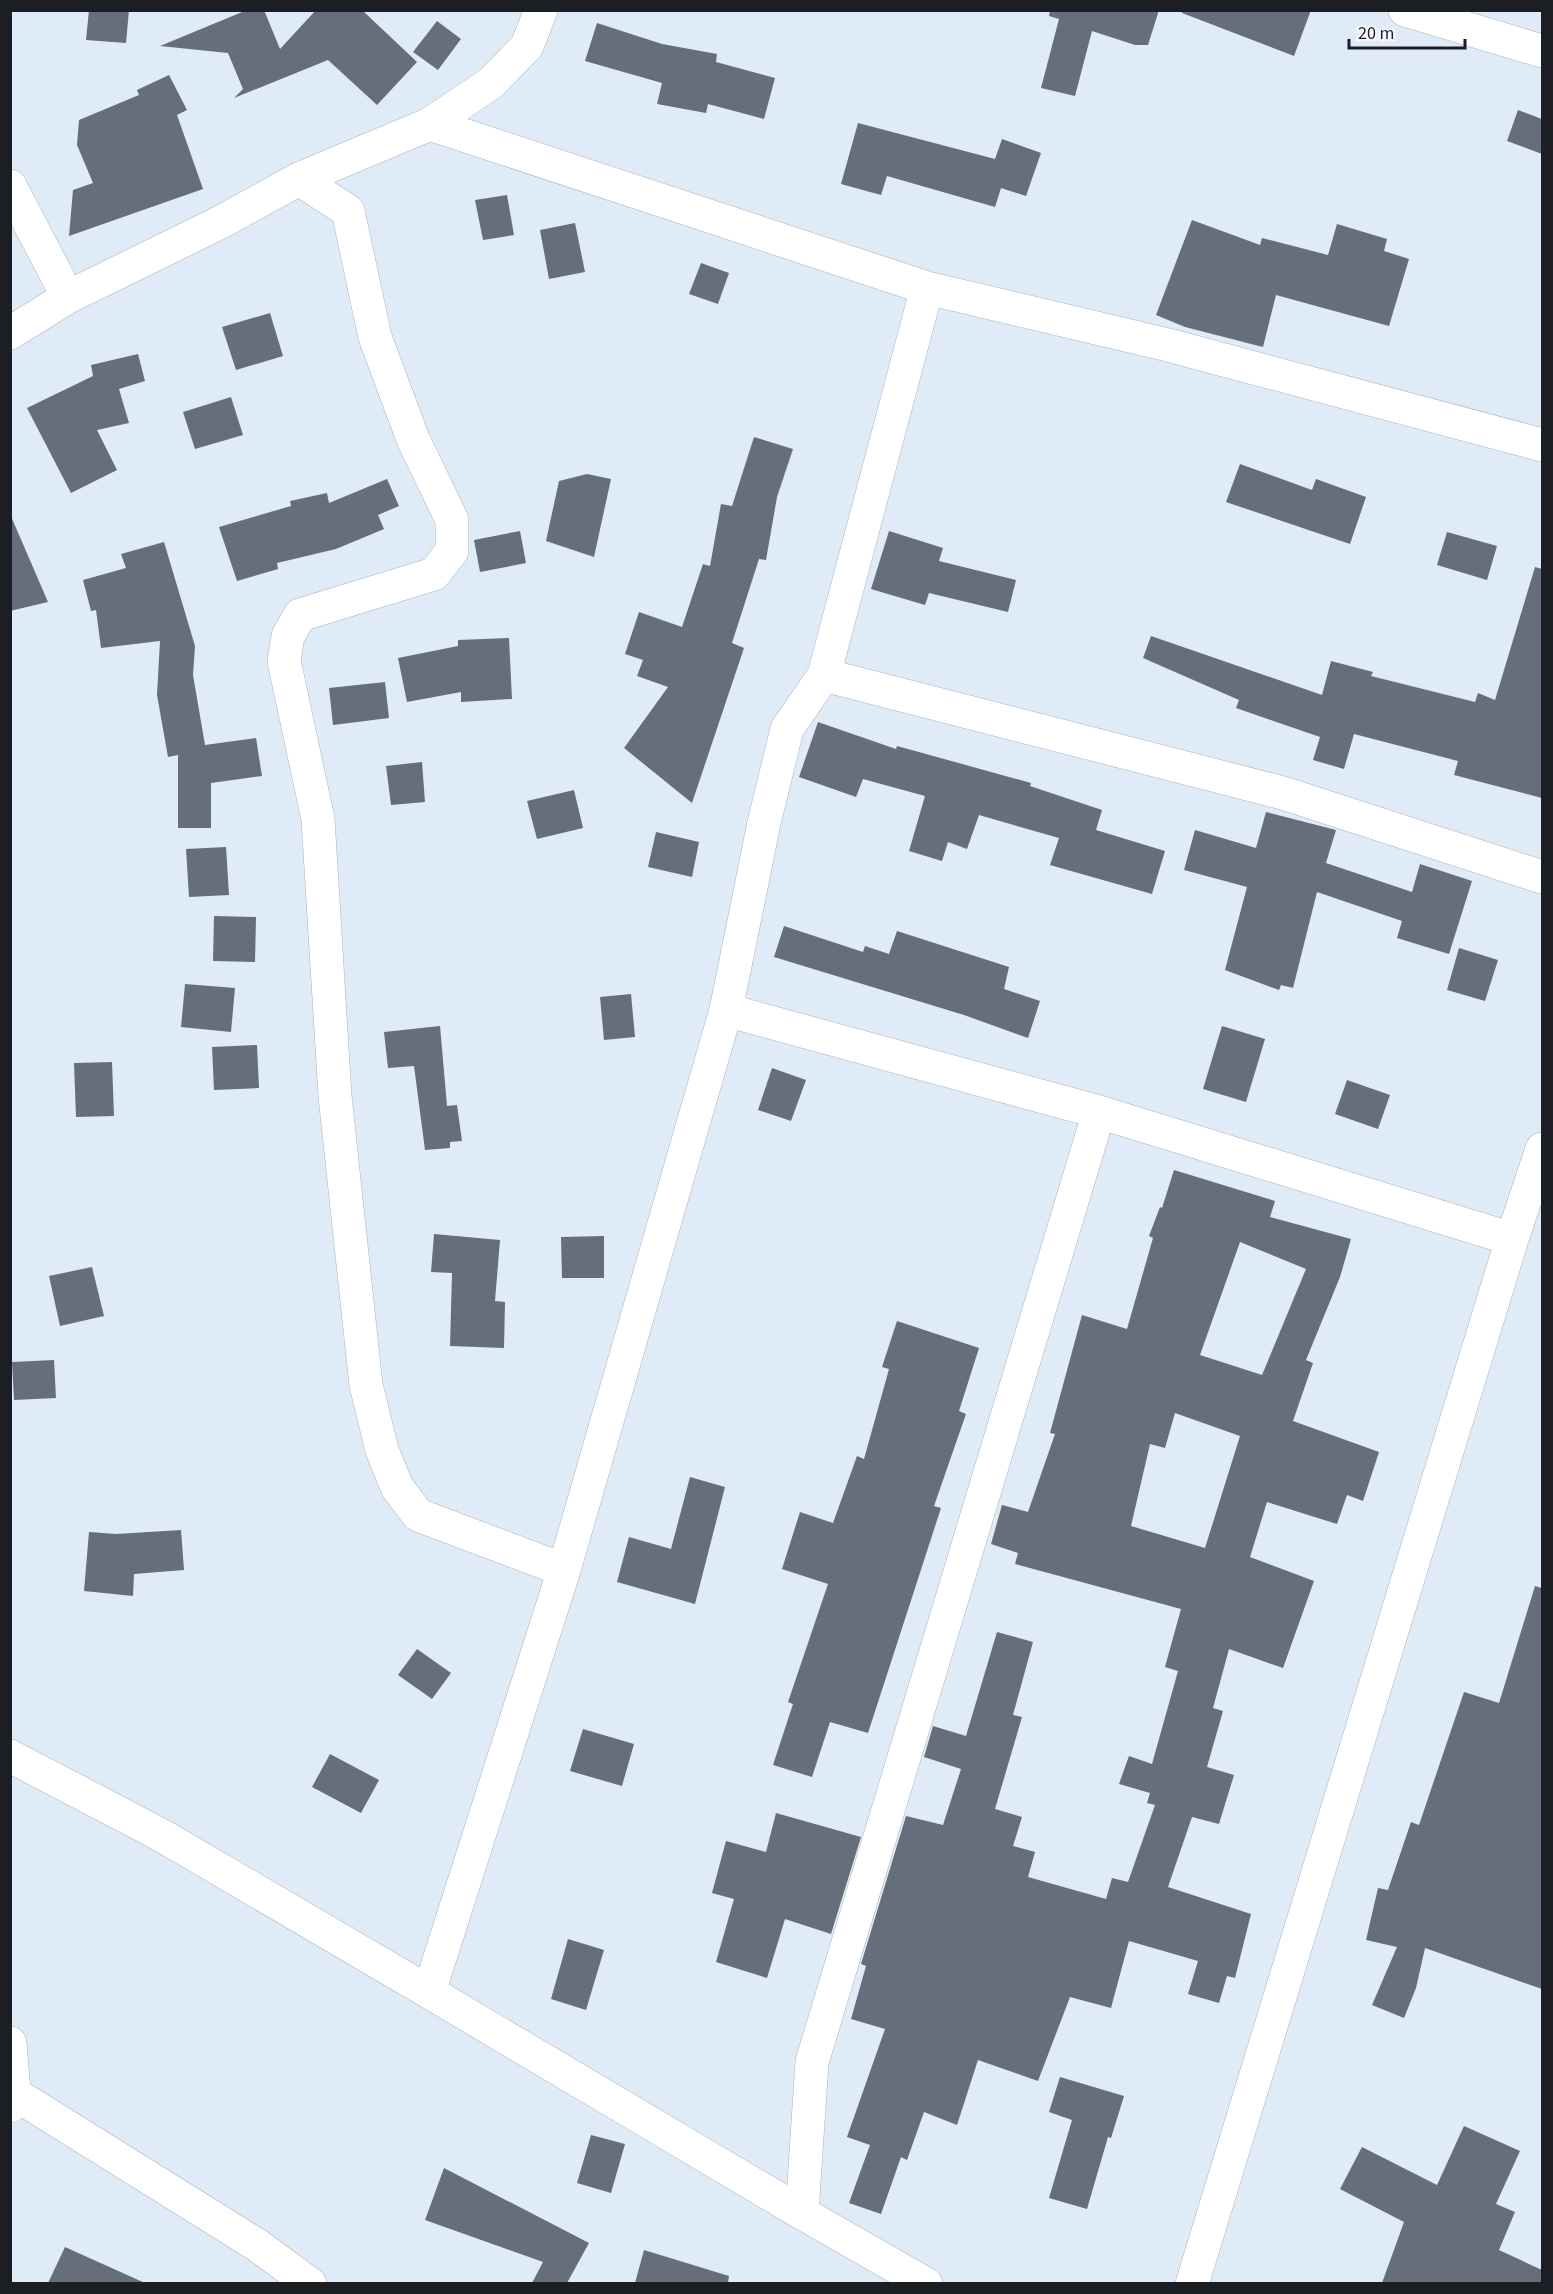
<svg xmlns="http://www.w3.org/2000/svg" width="1553" height="2294" viewBox="0 0 1553 2294" font-family="'Source Sans 3',sans-serif">
<rect width="100%" height="100%" fill="#e0ebf8"/>
<path fill="#656e7a" fill-rule="evenodd" d="M 89,10 L 129,10 L 126,43 L 86,40 Z
M 247,10 L 264,10 L 280,49 L 316,10 L 362,10 L 417,62 L 377,105 L 328,60 L 234,98 L 243,89 L 228,53 L 160,46 Z
M 1050,10 L 1159,10 L 1148,45 L 1135,45 L 1092,31 L 1075,96 L 1041,88 L 1059,19 L 1049,16 Z
M 1183,10 L 1311,10 L 1294,56 L 1182,13 Z
M 437,21 L 461,39 L 438,70 L 413,52 Z
M 597,23 L 662,44 L 717,54 L 716,62 L 775,78 L 764,119 L 708,104 L 706,113 L 657,104 L 662,83 L 585,61 Z
M 169,75 L 187,110 L 177,115 L 203,189 L 69,236 L 73,190 L 93,183 L 77,145 L 79,120 L 139,95 L 137,90 Z
M 1518,110 L 1542,119 L 1542,154 L 1507,141 Z
M 858,123 L 995,159 L 1002,139 L 1041,153 L 1026,196 L 1001,188 L 995,207 L 887,176 L 881,195 L 841,184 Z
M 507,195 L 514,235 L 483,240 L 475,200 Z
M 1192,220 L 1260,245 L 1262,238 L 1328,255 L 1337,224 L 1387,239 L 1384,251 L 1409,259 L 1389,326 L 1276,295 L 1263,347 L 1185,327 L 1156,315 Z
M 575,223 L 585,272 L 549,279 L 540,230 Z
M 701,263 L 729,273 L 718,304 L 689,294 Z
M 270,313 L 283,356 L 236,370 L 222,327 Z
M 138,354 L 145,381 L 119,389 L 129,423 L 97,430 L 117,470 L 71,493 L 27,408 L 93,376 L 91,365 Z
M 231,397 L 243,435 L 195,449 L 183,412 Z
M 754,437 L 793,449 L 777,497 L 766,560 L 759,559 L 732,643 L 744,648 L 692,803 L 624,748 L 668,687 L 637,676 L 643,660 L 625,654 L 639,612 L 682,627 L 703,564 L 710,566 L 721,504 L 732,506 Z
M 1240,464 L 1312,490 L 1316,479 L 1366,497 L 1350,544 L 1226,502 Z
M 587,474 L 611,479 L 594,557 L 546,541 L 559,481 Z
M 387,479 L 399,506 L 378,515 L 384,529 L 336,549 L 277,563 L 278,569 L 237,581 L 219,527 L 291,506 L 290,501 L 327,493 L 329,503 Z
M 10,514 L 48,602 L 10,611 Z
M 520,531 L 526,563 L 480,572 L 474,540 Z
M 889,531 L 943,548 L 939,561 L 1016,580 L 1008,612 L 929,593 L 925,605 L 871,589 Z
M 1447,532 L 1497,546 L 1487,580 L 1437,565 Z
M 164,542 L 195,646 L 193,675 L 205,745 L 256,738 L 262,776 L 211,783 L 211,828 L 178,828 L 178,755 L 168,757 L 157,695 L 160,641 L 101,648 L 96,610 L 91,611 L 83,580 L 126,568 L 121,554 Z
M 1535,567 L 1542,569 L 1542,798 L 1454,775 L 1458,761 L 1354,734 L 1344,769 L 1313,760 L 1320,737 L 1236,708 L 1239,700 L 1143,658 L 1151,636 L 1322,695 L 1331,661 L 1373,672 L 1371,676 L 1475,702 L 1478,693 L 1495,700 Z
M 509,638 L 512,699 L 461,702 L 461,692 L 407,702 L 398,658 L 458,646 L 458,640 Z
M 385,682 L 389,718 L 333,725 L 329,688 Z
M 818,722 L 896,749 L 897,746 L 1031,783 L 1030,786 L 1102,810 L 1096,830 L 1165,851 L 1152,894 L 1050,865 L 1059,838 L 979,815 L 967,849 L 948,842 L 942,861 L 909,851 L 925,796 L 863,779 L 856,797 L 799,777 Z
M 422,762 L 425,802 L 391,805 L 386,766 Z
M 574,790 L 583,828 L 537,839 L 527,801 Z
M 1266,812 L 1336,830 L 1326,863 L 1412,892 L 1420,864 L 1472,881 L 1449,954 L 1397,938 L 1402,921 L 1317,892 L 1293,988 L 1281,985 L 1279,990 L 1225,970 L 1247,887 L 1184,870 L 1195,830 L 1256,848 Z
M 656,832 L 699,842 L 692,877 L 648,867 Z
M 226,847 L 229,895 L 189,897 L 186,849 Z
M 214,916 L 256,917 L 255,962 L 213,961 Z
M 784,926 L 863,952 L 865,946 L 889,954 L 897,931 L 1009,967 L 1004,989 L 1040,1001 L 1028,1038 L 964,1015 L 774,957 Z
M 1459,948 L 1498,960 L 1485,1001 L 1447,990 Z
M 185,984 L 235,988 L 231,1032 L 181,1027 Z
M 631,994 L 635,1037 L 604,1040 L 600,997 Z
M 440,1026 L 447,1106 L 457,1105 L 462,1141 L 450,1142 L 450,1148 L 425,1150 L 414,1066 L 388,1068 L 384,1032 Z
M 1222,1026 L 1265,1039 L 1246,1102 L 1203,1089 Z
M 257,1045 L 259,1088 L 214,1090 L 212,1047 Z
M 112,1062 L 114,1116 L 76,1117 L 74,1063 Z
M 772,1068 L 806,1080 L 791,1121 L 758,1110 Z
M 1347,1080 L 1390,1095 L 1378,1129 L 1335,1114 Z
M 1174,1170 L 1275,1201 L 1270,1217 L 1351,1239 L 1340,1277 L 1306,1360 L 1313,1363 L 1293,1421 L 1379,1452 L 1363,1501 L 1347,1495 L 1337,1524 L 1267,1502 L 1250,1557 L 1314,1581 L 1283,1668 L 1229,1649 L 1213,1708 L 1223,1711 L 1207,1767 L 1234,1775 L 1219,1824 L 1192,1817 L 1168,1887 L 1251,1914 L 1235,1978 L 1227,1976 L 1219,2003 L 1188,1994 L 1198,1961 L 1129,1941 L 1111,2008 L 1070,1997 L 1038,2081 L 978,2060 L 957,2125 L 924,2112 L 907,2160 L 901,2157 L 881,2214 L 849,2203 L 870,2145 L 847,2137 L 885,2029 L 851,2019 L 866,1966 L 861,1964 L 906,1816 L 943,1825 L 961,1769 L 924,1757 L 933,1726 L 966,1736 L 997,1632 L 1033,1642 L 1013,1715 L 1022,1717 L 995,1809 L 1022,1817 L 1013,1846 L 1035,1852 L 1028,1877 L 1106,1899 L 1112,1878 L 1128,1882 L 1155,1805 L 1147,1803 L 1150,1793 L 1119,1784 L 1129,1756 L 1152,1764 L 1178,1671 L 1165,1667 L 1181,1609 L 1015,1564 L 1018,1553 L 991,1544 L 1002,1505 L 1028,1512 L 1055,1434 L 1050,1433 L 1082,1315 L 1127,1329 L 1153,1238 L 1149,1236 L 1160,1207 L 1162,1208 ZM 1240,1242 L 1306,1269 L 1262,1375 L 1200,1355 ZM 1175,1413 L 1240,1436 L 1205,1548 L 1131,1526 L 1150,1444 L 1165,1448 Z
M 434,1234 L 500,1240 L 495,1301 L 505,1302 L 504,1348 L 450,1346 L 452,1273 L 431,1272 Z
M 604,1236 L 604,1278 L 562,1278 L 561,1237 Z
M 92,1267 L 104,1316 L 60,1326 L 49,1276 Z
M 897,1321 L 979,1348 L 959,1411 L 966,1414 L 934,1506 L 941,1508 L 868,1733 L 830,1722 L 812,1777 L 773,1765 L 793,1704 L 788,1702 L 828,1584 L 782,1569 L 800,1512 L 833,1523 L 857,1456 L 864,1459 L 889,1369 L 882,1367 Z
M 54,1360 L 56,1398 L 14,1400 L 12,1362 Z
M 690,1477 L 725,1487 L 695,1604 L 617,1582 L 629,1537 L 671,1549 Z
M 181,1530 L 184,1570 L 134,1574 L 133,1596 L 84,1591 L 89,1532 L 116,1534 Z
M 1535,1586 L 1542,1588 L 1542,1989 L 1425,1948 L 1416,1988 L 1404,2018 L 1372,2005 L 1397,1947 L 1366,1940 L 1378,1888 L 1388,1890 L 1411,1822 L 1419,1825 L 1464,1692 L 1499,1703 Z
M 417,1649 L 451,1673 L 432,1699 L 398,1675 Z
M 583,1729 L 634,1744 L 622,1786 L 570,1771 Z
M 330,1754 L 379,1780 L 361,1813 L 312,1787 Z
M 776,1813 L 861,1837 L 831,1934 L 785,1919 L 767,1978 L 716,1962 L 734,1899 L 712,1893 L 726,1841 L 766,1852 Z
M 568,1939 L 604,1950 L 586,2010 L 551,1999 Z
M 1060,2077 L 1124,2096 L 1111,2138 L 1108,2137 L 1087,2209 L 1049,2198 L 1072,2120 L 1049,2112 Z
M 1464,2126 L 1520,2151 L 1496,2204 L 1515,2212 L 1499,2250 L 1542,2270 L 1542,2283 L 1382,2283 L 1404,2222 L 1340,2189 L 1362,2147 L 1437,2185 Z
M 591,2135 L 625,2144 L 611,2193 L 577,2183 Z
M 444,2168 L 589,2243 L 567,2283 L 532,2283 L 543,2262 L 425,2220 Z
M 65,2247 L 145,2283 L 48,2283 Z
M 644,2250 L 729,2276 L 728,2283 L 635,2283 Z"/>
<g fill="none" stroke-linecap="round" stroke-linejoin="round">
<defs>
<path id="street" d="M 1405,10 L 1542,51
M 430,124 L 927,288 L 1168,345 L 1542,445
M 299,179 L 348,211 L 375,337 L 413,439 L 452,520 L 452,551 L 434,574 L 300,615 L 288,636 L 284,661 L 318,819 L 335,1096 L 366,1385 L 382,1450 L 397,1487 L 418,1515 L 564,1570
M 10,186 L 68,297
M 10,333 L 68,297 L 221,222 L 299,179 L 430,124 L 491,83 L 527,46 L 541,10
M 824,675 L 1283,793 L 1542,877
M 726,1010 L 1099,1112 L 1512,1239
M 10,1756 L 161,1835 L 429,1992 L 564,1570 L 726,1010 L 764,823 L 787,729 L 824,675 L 927,288
M 429,1992 L 802,2213
M 10,2043 L 14,2092 L 10,2106
M 10,2091 L 257,2245 L 310,2284
M 926,2284 L 802,2213 L 812,2062 L 1099,1112
M 1192,2284 L 1512,1239 L 1542,1149"/>
</defs>
<use href="#street" stroke="#a9b3c0" stroke-width="34"/>
<use href="#street" stroke="#fff" stroke-width="33"/>
</g>
<rect width="1553" height="2294" fill="none" stroke="#1b1f24" stroke-width="24"/>
<path d="M1349 39v9h116v-9" fill="none" stroke="#1b1f24" stroke-width="3"/>
<text x="1358" y="39" font-size="18" fill="#1b1f24" stroke="#f3f7fd" stroke-width="4.5" paint-order="stroke">20 m</text>
</svg>
